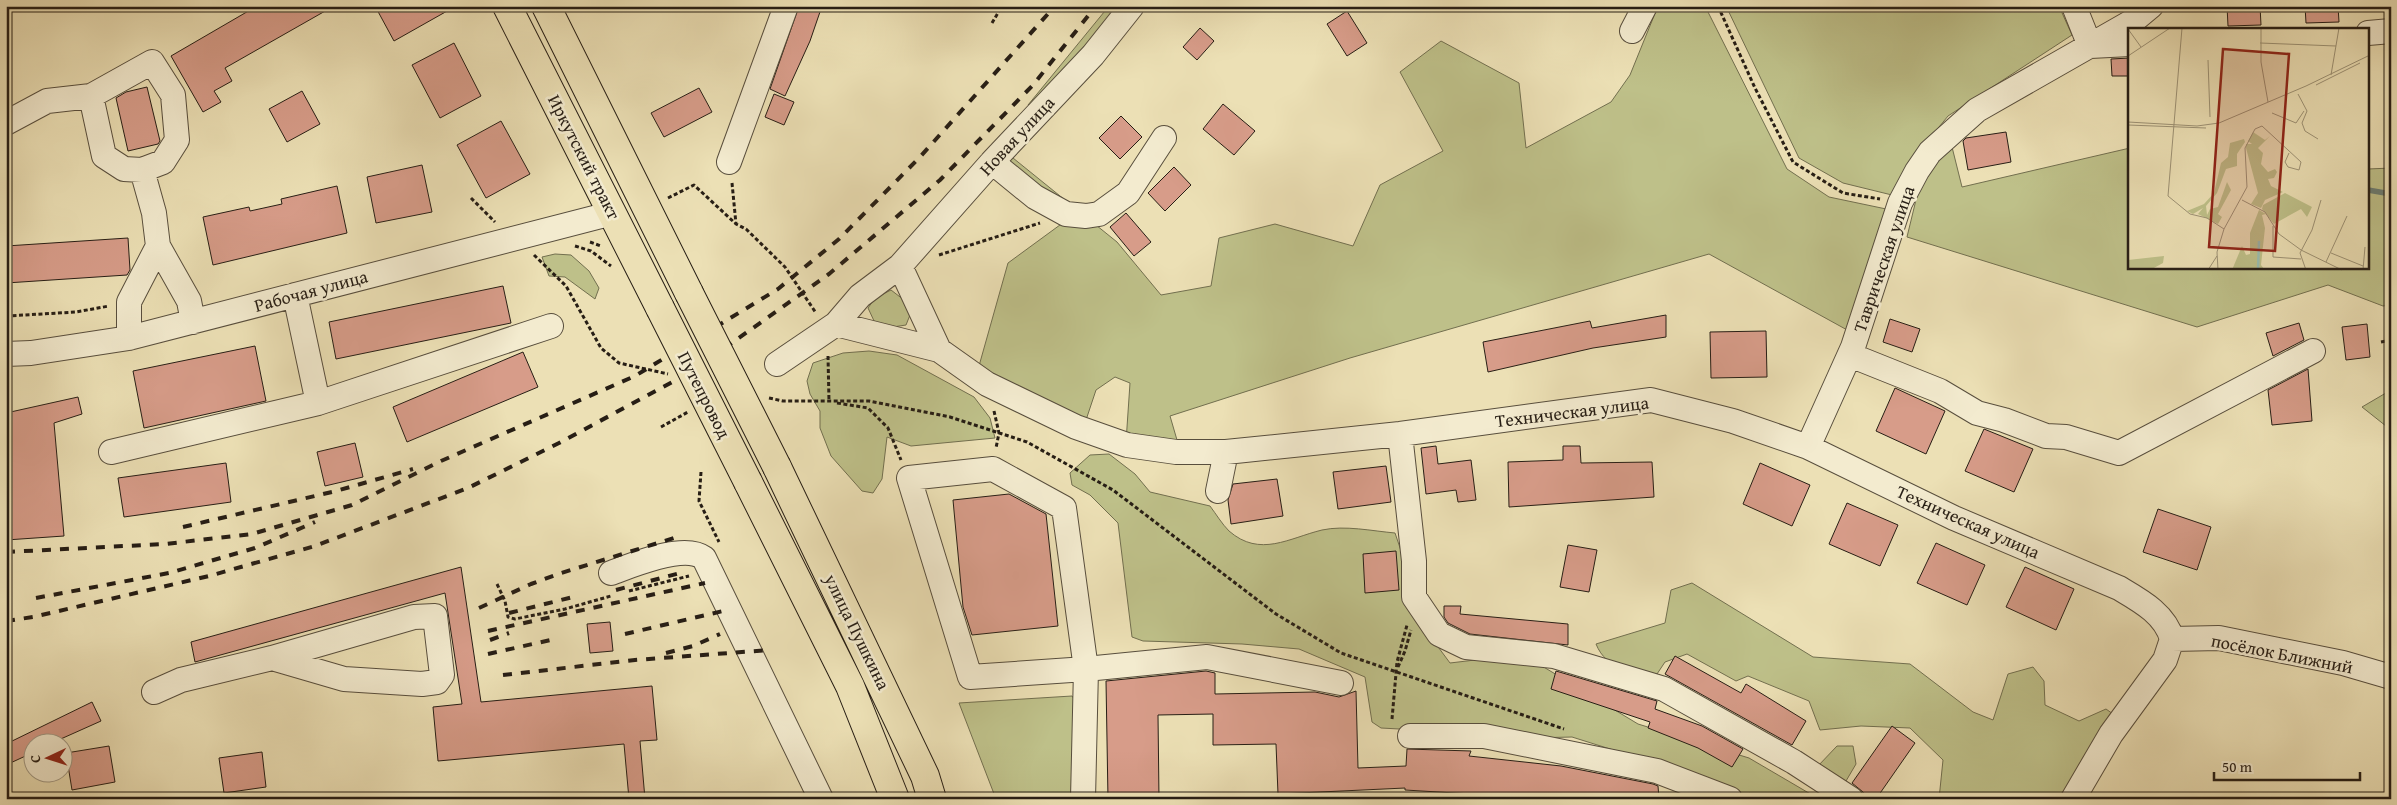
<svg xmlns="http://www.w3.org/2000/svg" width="2397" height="805" viewBox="0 0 2397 805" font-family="'Gentium Book Plus',serif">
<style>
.green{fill:#bec089;stroke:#726f4f}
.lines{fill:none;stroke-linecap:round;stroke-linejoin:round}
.stream{stroke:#6b7d73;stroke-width:5.5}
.building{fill:#d79c89;stroke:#271e15}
.minor-casing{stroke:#584e3d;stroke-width:26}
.major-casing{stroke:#271e15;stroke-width:30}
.path{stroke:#271e15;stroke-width:3;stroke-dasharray:4 2.5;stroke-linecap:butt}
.minor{stroke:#f3ebcf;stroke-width:24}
.major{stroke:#ece0b5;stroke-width:28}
.rail{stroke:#271e15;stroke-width:4;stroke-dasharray:9 9;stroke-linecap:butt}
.major-bridge-casing{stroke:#271e15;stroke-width:30;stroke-linecap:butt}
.major-bridge{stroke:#ece0b5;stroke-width:28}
.labels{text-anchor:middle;stroke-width:5;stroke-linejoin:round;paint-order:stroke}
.street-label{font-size:18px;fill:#271e15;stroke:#f3ebcf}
.inset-river{fill:none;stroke:#99bdb1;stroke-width:2.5}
.inset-road{fill:none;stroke:#9d9275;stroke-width:1}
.view{fill:#8f2418;fill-opacity:0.15;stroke:#8f2418;stroke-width:2.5}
.inset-edge{fill:none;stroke:#271e15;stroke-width:2.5}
</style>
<rect width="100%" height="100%" fill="#ece0b5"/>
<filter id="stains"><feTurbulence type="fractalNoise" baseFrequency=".004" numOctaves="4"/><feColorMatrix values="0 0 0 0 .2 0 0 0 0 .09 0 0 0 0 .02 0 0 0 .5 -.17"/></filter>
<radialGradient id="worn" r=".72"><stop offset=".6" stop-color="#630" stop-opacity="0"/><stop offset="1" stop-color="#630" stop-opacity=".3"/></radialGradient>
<!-- green -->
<path class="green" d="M1109,6H1125L1030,106L1028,105Z
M1658,6H1705L1787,169L1829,197L1891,210L1849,331L1709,254L1350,358L1170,416L1177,440L1126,442L1130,383L1115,377L1096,390L1086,420L977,373L1008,263L1064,222L996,172L1013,158L1117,242L1161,295L1211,286L1219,238L1275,224L1353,246L1380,185L1443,151L1400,72L1441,41L1519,83L1526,148L1611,102L1630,75Z
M1726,6H2059L2072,35L1948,116L1909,164L1896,196L1843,183L1799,158Z
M1950,139L1962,187L2130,148V268H2368V169L2391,168V305L2383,306L2328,285L2197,327L1907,237L1922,175Z
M555,254L571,255L589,271L599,288L595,299L565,277L549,276L542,257Z
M891,290L904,300L910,315L906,325L893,327L875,323L868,308L875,298Z
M869,351L897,355L974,397L990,418L995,438L911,446L887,437L882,479L873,493L862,491L831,456L820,428V411L810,394L807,381L813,363L843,353Z
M2391,390V430L2362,407Z
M1109,454L1135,474L1150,492L1210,506C1216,514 1222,524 1229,531C1260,558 1289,538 1322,530C1345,525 1372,531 1395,533L1430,636L1450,663L1500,657L1542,666L1638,724L1749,758L1819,799H1746L1740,793L1680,771L1572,737L1531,738L1515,730L1470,727L1418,730L1381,728L1372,722L1365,677L1299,649L1242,644L1143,641L1132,637L1118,523L1090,495L1072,485L1070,473L1090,455Z
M1692,583L1813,657L1910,664L1973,712L1993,720L2008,674L2033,667L2044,681L2045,705L2079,721L2106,709L2113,714L2064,799H1939L1943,760L1910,728L1861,726L1820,730L1809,701L1748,676L1736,681L1687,654L1665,662L1657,674C1631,669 1607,671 1596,644L1665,623L1671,590Z
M1072,696L1077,703L1074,799H996L959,703Z
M1837,746H1853L1856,764L1846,781H1838L1818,766Z"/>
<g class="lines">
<!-- stream -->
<path class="stream" d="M2368,190L2391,194"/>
</g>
<!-- building -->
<path class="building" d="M257,6H334L225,68L232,81L214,91L221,102L203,112L171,56Z
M375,6H456L394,41Z
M799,6H822L810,41L785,96L770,89Z
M2227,6H2260L2261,25L2228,26Z
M2305,6H2338L2339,22L2306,23Z
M1347,11L1367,43L1347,56L1327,24Z
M1200,28L1214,41L1197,60L1183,47Z
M454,43L481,96L440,118L412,65Z
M2130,58V76H2112L2111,59Z
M147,87L160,141L158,144L128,151L116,98L126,92Z
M699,88L712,112L664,137L651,113Z
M302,91L320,124L287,142L269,109Z
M774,94L794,102L784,125L765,117Z
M1223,104L1255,131L1234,155L1203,129Z
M1121,116L1142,137L1120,159L1099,138Z
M501,121L530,174L486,198L457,145Z
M2006,132L2011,162L1968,170L1963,141L1966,138Z
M422,165L432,212L376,223L367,177Z
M1174,167L1191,185L1165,211L1148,193Z
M337,186L347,233L213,265L203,217L249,207L250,211L282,204L281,199Z
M1126,213L1151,242L1134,256L1110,227Z
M128,238L130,270L127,275L6,283V246Z
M503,286L511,323L336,359L329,322Z
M1666,315V337L1593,348L1488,372L1483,342L1590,321L1592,328Z
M1890,319L1920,329L1912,352L1883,342Z
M2299,323L2304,340L2273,356L2266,333Z
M2367,324L2370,357L2346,360L2342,327Z
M1766,331L1767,377L1711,378L1710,332Z
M255,346L266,401L144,428L133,371Z
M523,352L538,387L407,442L393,407Z
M2308,369L2312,421L2272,425L2268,390Z
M1895,388L1945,411L1926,454L1876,431Z
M78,397L82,414L54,423L64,536L6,540V413Z
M1984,429L2033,449L2014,492L1965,471Z
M355,443L363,477L325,486L317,452Z
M1436,446L1438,464L1471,460L1476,500L1458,502L1456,490L1426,494L1421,448Z
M1563,446H1580L1581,463L1652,462L1654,497L1509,507L1508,462L1563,460Z
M226,463L231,502L124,517L118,478Z
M1760,463L1810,485L1792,526L1743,504Z
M1386,466L1391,502L1338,509L1333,472Z
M1277,479L1283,516L1231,524L1228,500L1233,484Z
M1009,494L1046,514L1058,626L972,635L963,607L953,500Z
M1847,503L1898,525L1880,566L1829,544Z
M2158,509L2211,527L2197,570L2143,552Z
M1936,543L1985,565L1967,605L1917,583Z
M1568,545L1597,550L1589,592L1560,587Z
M1396,551L1399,590L1365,593L1363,554Z
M461,567L481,702L652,686L657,740L640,741L645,799H629L624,744L438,761L433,707L462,704L445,593L195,662L191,642Z
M2025,567L2074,589L2056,630L2006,607Z
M1444,606H1461L1460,614L1568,624V645L1470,634L1448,623L1444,617Z
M610,622L613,651L590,653L587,624Z
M1675,656L1741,693L1746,684L1806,721L1792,745L1665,674Z
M1206,671L1215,673V694L1315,692L1339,697L1356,691L1358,768L1406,766L1407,749L1471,751L1469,756L1561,766L1653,784L1658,786L1659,799H1470L1472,794L1405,790V788L1278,794L1276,744L1213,745V714L1158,715L1159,799H1108L1106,681Z
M1556,671L1657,701L1655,709L1702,726L1743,749L1732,767L1698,748L1648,728L1650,722L1551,689Z
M92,702L101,721L54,742H32V753L6,765V744Z
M1892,726L1915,743L1876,799H1866L1863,792L1852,783Z
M109,746L115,782L72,790L66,753Z
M262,752L266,787L224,793L219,758Z"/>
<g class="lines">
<defs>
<path id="minor" d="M2074,6L2090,46L2130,44
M1632,31L1645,6
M2368,33L2391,31
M91,96L104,156L124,169L142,170
M6,123L47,101L91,96L152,62L173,95L177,140L163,162L142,170L154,213L158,246L189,301L193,322
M729,162L786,6
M992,162L1035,197L1066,214L1086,216L1099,214L1128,193L1164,138
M900,266L939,350
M295,295L318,403L551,326
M836,324L939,350L987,384L1076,427L1127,445L1176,452H1226L1400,434L1651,400L1733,421L1808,447L1954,518L2119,588C2141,601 2165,614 2172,639
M129,338V302L158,246
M6,354L31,353L129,338L613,213
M1850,355L1940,391L1977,413L2004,420L2046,436L2066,437L2119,453L2313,351
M777,364L836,324L860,296L900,266L992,162L1093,55L1132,6
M1400,434L1414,561V597L1439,634L1466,647L1554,656L1664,689L1794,762L1851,799
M1808,447L1853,347L1900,203L1917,171L1930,152L1977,110L2133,21L2151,6
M111,452L318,403
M1218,491L1226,452
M611,573C633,565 684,543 704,558L821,799
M2172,639L2219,638L2343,663L2391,677
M154,692L181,680L272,658L414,617L435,616L442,675L437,682L422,684L344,679L272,658
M1410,736H1484L1657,771L1730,799
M1083,799L1086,669L970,677L909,478L993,469L1064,508L1086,669L1207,657L1341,683
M2073,799L2111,734L2165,660L2172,639"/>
<path id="major" d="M507,6L660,308
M546,6L689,293
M777,467L925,776L932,799
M748,482L850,686L895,799"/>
</defs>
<!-- minor casing -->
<use href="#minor" class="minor-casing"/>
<!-- major casing -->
<use href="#major" class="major-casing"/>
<!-- path -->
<path class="path" d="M1718,6L1755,88L1793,162L1843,193L1880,199
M992,23L1002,6
M732,183L736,224
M471,198L495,222
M668,198L694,185L736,224L746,229L785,267L816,313
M590,242L601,246
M575,246L591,251L611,266
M534,255L566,286L601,348L619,363L668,374
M939,255L1040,223
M6,316L76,312L109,306
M2381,342L2391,340
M828,356L829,401
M769,398L783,401H869L950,417L1027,442L1113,490L1276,614L1341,653L1564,729
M837,403L868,408L888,428L901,460
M994,411L999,433L996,448
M661,427L688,412
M701,472L699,501L719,542
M497,584L505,601L508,617L515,619L565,609L611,596
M629,591L689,576
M1398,667L1405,651L1411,630
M1392,719L1397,662L1407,625
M1749,794L1760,799"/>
<!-- minor -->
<use href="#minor" class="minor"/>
<!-- major -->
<use href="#major" class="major"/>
<!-- rail -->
<path class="rail" d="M183,527L336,491L413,469
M6,552L165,544L252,534L352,505L441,461L635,376L778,289L839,239L920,157L1055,6
M616,590L680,573
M36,598L169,573L255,548L315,522
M479,608L531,584L558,574L674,538
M509,613L577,596
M6,621L33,617L209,576L315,546L468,488L559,443L691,372L829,274L940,180L1033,85L1096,6
M488,631L705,583
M625,634L723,611
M490,640L509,633
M666,653L693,646L720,634
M488,654L555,639
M503,675L635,660L770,650"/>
<defs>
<path id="major-bridge" d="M689,293L777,467
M660,308L748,482"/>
</defs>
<!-- major-bridge casing -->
<use href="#major-bridge" class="major-bridge-casing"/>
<!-- major-bridge -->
<use href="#major-bridge" class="major-bridge"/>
</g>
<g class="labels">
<!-- street labels -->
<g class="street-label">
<text transform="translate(1017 136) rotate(-47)" y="6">Новая улица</text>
<text transform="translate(584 157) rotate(63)" y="6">Иркутский тракт</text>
<text transform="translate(1884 259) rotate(-71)" y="6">Таврическая улица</text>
<text transform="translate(311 291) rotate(-15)" y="6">Рабочая улица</text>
<text transform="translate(704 395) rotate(63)" y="6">Путепровод</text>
<text transform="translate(1572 412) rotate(-7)" y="6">Техническая улица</text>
<text transform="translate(1968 522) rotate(24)" y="6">Техническая улица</text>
<text transform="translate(857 632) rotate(64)" y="6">улица Пушкина</text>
<text transform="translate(2282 654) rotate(11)" y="6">посёлок Ближний</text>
</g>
</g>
<!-- overview -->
<g transform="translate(2128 28)">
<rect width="241" height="241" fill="#ece0b5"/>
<path d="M125,104L137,112L142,108L130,120L135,125L133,136L140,144L147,141L149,144L146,150L140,151L143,158L155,164L137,172L133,180L123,176L130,165L118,120V116H124L120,113ZM116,111L117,114L109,126V138L98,141L89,165L78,178L79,187L82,181L90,179L99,154L103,162L90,186L94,189L90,196L70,186L75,180L65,186L59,183L76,176L86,165L93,135L100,129L102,115ZM157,165L184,179L179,189L173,181L146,196L134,181L135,177ZM131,182L138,186L134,187L137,200L133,237L136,241L104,242L114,218L118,227L122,226V205ZM36,228L35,235L24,241H0V232Z" fill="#bec089"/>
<path class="inset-river" d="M130,242L131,213"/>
<path class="inset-road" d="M54,0L40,168L62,186L79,190L96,201M133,0V34L140,74M0,1L13,19M132,15L208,18M0,28L42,0M80,32L82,89M203,47L211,0M188,57L232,35M170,66L179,83L174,95L177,103L190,111M144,85L168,95L176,83M0,94L69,98L91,95L178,58L242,27M0,97L78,100M114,172L137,184L151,206L173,222L214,242M145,198V229L173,231M96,201L119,159L117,120L127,101L134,98L173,134L171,142L160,139L157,134L161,125M203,225L235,238M198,234L219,188M80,242L89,228M90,242L89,224L96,201M178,242L172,225L184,202L193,172M235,242L237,219"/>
<path class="view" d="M95,21L161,26L147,223L81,219Z"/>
<rect width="241" height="241" class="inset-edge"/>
</g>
<!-- margin -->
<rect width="2397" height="805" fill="none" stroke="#ece0b5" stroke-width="25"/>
<rect x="8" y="8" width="2382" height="790" fill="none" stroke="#271e15" stroke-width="2.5"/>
<rect x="12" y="12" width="2372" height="780" fill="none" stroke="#271e15"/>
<!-- north arrow -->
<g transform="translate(48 758) rotate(266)"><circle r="24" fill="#f3ebcf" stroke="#a19985"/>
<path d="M0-4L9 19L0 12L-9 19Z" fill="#8f2418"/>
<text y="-8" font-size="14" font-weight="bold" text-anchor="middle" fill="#271e15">С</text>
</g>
<!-- scale -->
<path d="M2214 772v8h146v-8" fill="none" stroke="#271e15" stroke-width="2.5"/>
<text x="2222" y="772" font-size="15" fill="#271e15" stroke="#f3ebcf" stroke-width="4" paint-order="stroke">50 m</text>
<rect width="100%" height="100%" filter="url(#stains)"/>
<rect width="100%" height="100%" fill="url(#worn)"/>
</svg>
